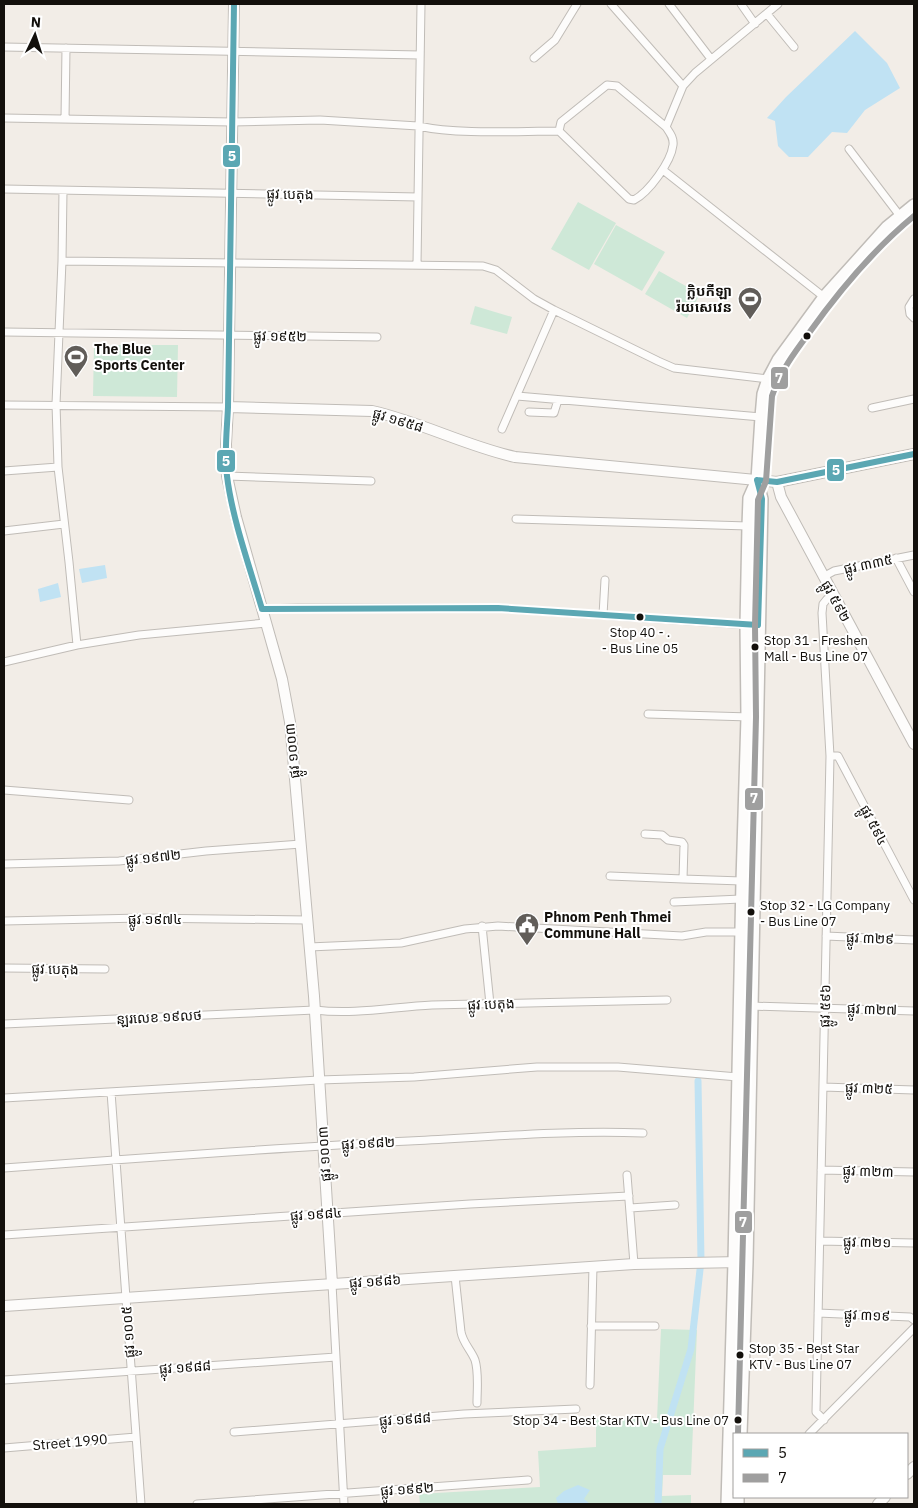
<svg xmlns="http://www.w3.org/2000/svg" width="918" height="1508" viewBox="0 0 918 1508" font-family="'IBM Plex Sans','Noto Sans Khmer',sans-serif">
<style>
.green{fill:#cee8d7}
.water{fill:#c0e2f3}
.lines{fill:none;stroke-linecap:round;stroke-linejoin:round}
.canal{stroke:#c0e2f3;stroke-width:7}
.street-casing{stroke:#c0bcb7;stroke-width:9}
.secondary-casing{stroke:#c0bcb7;stroke-width:12}
.primary-casing{stroke:#c0bcb7;stroke-width:14}
.street{stroke:#fdfcfb;stroke-width:7}
.secondary{stroke:#fdfcfb;stroke-width:10}
.primary{stroke:#fdfcfb;stroke-width:11}
.bus-1-casing{stroke:#fff;stroke-width:10}
.bus-2-casing{stroke:#fff;stroke-width:10}
.bus-1{stroke:#5ba7b3;stroke-width:6}
.bus-2{stroke:#9f9f9f;stroke-width:6}
.bus-dot{fill:#13100c;stroke:#fff;stroke-width:2}
.labels{text-anchor:middle;stroke-width:4;stroke-linejoin:round;paint-order:stroke}
.bus-label{font-size:13px;fill:#13100c;stroke:#fff;text-anchor:start}
.street-label{font-size:14px;fill:#13100c;stroke:#fff}
.poi-label{font-size:14px;font-weight:bold;fill:#13100c;stroke:#fff;text-anchor:start}
.line-badge{stroke:#fff;stroke-width:2}
.badge-label{font-size:14px;text-anchor:middle;font-weight:bold;fill:#fff}
</style>
<rect width="100%" height="100%" fill="#f2ede7"/>
<!-- green -->
<path class="green" d="M578,202L616,223L589,270L551,249Z
M616,225L665,252L642,291L594,264Z
M659,271L700,294L687,318L645,294Z
M475,306L512,317L507,334L470,324Z
M94,345H178L177,397L93,396Z
M661,1329L697,1330L691,1475H663L662,1496L691,1495V1504H420L419,1494L540,1487L538,1451L596,1447V1418L657,1419Z"/>
<!-- water -->
<path class="water" d="M855,31L887,63L900,88L865,110L847,133L832,132L808,157H789L778,146L775,121L767,118L786,97Z
M105,565L107,578L82,583L79,569Z
M58,583L61,597L40,602L38,589Z
M578,1485L590,1490L584,1499L590,1504H558L556,1498L564,1491Z"/>
<g class="lines">
<!-- canal -->
<path class="canal" d="M658,1504L660,1449L691,1349L701,1261L698,1081"/>
<defs>
<path id="street" d="M611,4L683,86
M669,4L711,59
M741,4L755,24
M767,14L794,47
M4,47L420,55
M534,58L555,40L577,4
M4,118L232,122L320,120L418,126C460,135 516,131 559,131L629,199L634,200C649,192 671,162 673,145C674,138 670,133 666,127L617,86L607,85L561,122L559,131
M65,119L66,48
M666,127L683,86L695,73L778,4
M849,149L900,216
M663,170L824,297
M4,189L418,197
M63,191L62,261L56,404L58,467L69,562L77,645
M62,261L483,266L496,270L534,299L554,310L658,361L674,368L768,379
M417,264L421,4
M914,299L909,307L910,314L914,318
M4,332L377,337
M517,396L761,417
M4,405L228,407
M872,408L914,399
M529,412L554,413L558,400
M502,429L554,310
M4,471L58,467
M227,476L371,481
M516,519L748,526
M4,531L64,524
M896,558L914,592
M823,577L834,571L914,555
M262,609L298,608H498L749,625
M603,615L605,580
M4,662L77,645L139,635L266,623
M648,714L750,717
M830,756H838L914,900
M4,790L129,800
M645,834L662,835L668,840L682,842L684,845L683,879L742,881
M4,864L119,861L206,851L301,844
M610,876L683,879
M674,902L741,899
M4,921L142,918L307,920
M482,926L490,1004
M826,936L914,940
M309,947L401,943L465,929L498,926L682,936L706,932H741
M4,968L105,969
M750,1006L914,1011
M4,1024L315,1010C354,1015 393,1007 432,1005C510,1003 589,1002 667,1000
M823,1087L914,1090
M111,1092L141,1504
M4,1098L319,1080L414,1077L537,1067H618L738,1077
M4,1168C139,1158 274,1148 409,1141C487,1137 565,1130 643,1133
M821,1170L914,1172
M627,1175L634,1264
M630,1208L675,1205
M4,1235L470,1204L629,1196
M820,1241L914,1243
M455,1276L461,1332C463,1343 471,1350 475,1360C479,1373 477,1389 477,1403
M332,1284L344,1504
M818,1313L910,1317L914,1320
M591,1326H655
M4,1380L336,1357
M590,1385L593,1266
M824,1420L816,1412L830,756L822,613L823,604L827,599L834,597
M234,1432L464,1414L576,1409
M809,1434L914,1328
M4,1448L136,1437
M197,1504L528,1480"/>
<path id="secondary" d="M234,4L228,407L226,444L227,476L236,517L282,679L290,722L314,996L332,1284
M228,407L372,411C421,422 466,446 515,457L777,482L914,454
M777,482L781,497L914,744
M4,1306L634,1264L741,1262
M907,1474L914,1467
M878,1504L885,1497"/>
<path id="primary" d="M741,1434L747,1262L762,499L757,480L761,417L763,394L768,379L778,360L824,297L887,227L914,205
M727,1504L734,1262L742,881L747,717L746,625L748,526L749,498L757,480
M738,1504V1497"/>
</defs>
<!-- street casing -->
<use href="#street" class="street-casing"/>
<!-- secondary casing -->
<use href="#secondary" class="secondary-casing"/>
<!-- primary casing -->
<use href="#primary" class="primary-casing"/>
<!-- street -->
<use href="#street" class="street"/>
<!-- secondary -->
<use href="#secondary" class="secondary"/>
<!-- primary -->
<use href="#primary" class="primary"/>
<defs>
<path id="bus-1" d="M234,4L228,407C227,430 224,453 227,476C232,518 250,568 262,609
M757,480L777,482L914,454
M262,609L498,608L758,625L762,499L757,480"/>
<path id="bus-2" d="M738,1434L756,717L755,625L758,500L766,481L772,396C780,372 794,353 809,333C839,291 874,249 914,216"/>
</defs>
<!-- bus-1 casing -->
<use href="#bus-1" class="bus-1-casing"/>
<!-- bus-2 casing -->
<use href="#bus-2" class="bus-2-casing"/>
<!-- bus-1 -->
<use href="#bus-1" class="bus-1"/>
<!-- bus-2 -->
<use href="#bus-2" class="bus-2"/>
</g>
<!-- icons -->
<defs>
<symbol id="stadium-pin" viewBox="-11 -11 22 30"><path d="M0 17L-7.5 6A9.5 9.5 0 1 1 7.5 6Z" fill="#615d59" stroke="#fff"/><path d="M0-5a6.5 5 0 1 0 0 10a6.5 5 0 1 0 0-10ZM-3.5-1.8h7v3.6h-7Z" fill="#fff"/></symbol>
<symbol id="civic-pin" viewBox="-11 -11 22 30"><path d="M0 17L-7.5 6A9.5 9.5 0 1 1 7.5 6Z" fill="#615d59" stroke="#fff"/><path d="M-.6-6.5H3V-4.5H.6V-3L4-1V1h2V6H-6V1h2V-1L-.6-3ZM-1.2 2.5V6h2.4V2.5Z" fill="#fff"/></symbol>
</defs>
<g fill-rule="evenodd">
<use href="#stadium-pin" x="736" y="285" width="28" height="38"/>
<use href="#stadium-pin" x="62" y="343" width="28" height="38"/>
<use href="#civic-pin" x="513" y="911" width="28" height="38"/>
</g>
<!-- markers -->
<g class="bus-dot">
<circle cx="807" cy="336" r="4.5"/>
<circle cx="640" cy="617" r="4.5"/>
<circle cx="755" cy="647" r="4.5"/>
<circle cx="751" cy="912" r="4.5"/>
<circle cx="740" cy="1355" r="4.5"/>
<circle cx="738" cy="1420" r="4.5"/>
</g>
<g class="labels">
<!-- bus labels -->
<g class="bus-label">
<text x="640" y="637" text-anchor="middle">Stop 40 - .<tspan x="640" dy="16">- Bus Line 05</tspan></text>
<text x="764" y="645">Stop 31 - Freshen<tspan x="764" dy="16">Mall - Bus Line 07</tspan></text>
<text x="760" y="910">Stop 32 - LG Company<tspan x="760" dy="16">- Bus Line 07</tspan></text>
<text x="749" y="1353">Stop 35 - Best Star<tspan x="749" dy="16">KTV - Bus Line 07</tspan></text>
<text x="729" y="1425" text-anchor="end">Stop 34 - Best Star KTV - Bus Line 07</text>
</g>
<!-- street labels -->
<g class="street-label">
<text transform="translate(290 194) rotate(1)" y="5">ផ្លូវ បេតុង</text>
<text transform="translate(280 336) rotate(1)" y="5">ផ្លូវ ១៩៥២</text>
<text transform="translate(398 420) rotate(17)" y="5">ផ្លូវ ១៩៥៨</text>
<text transform="translate(868 564) rotate(-12)" y="5">ផ្លូវ ៣៣៥</text>
<text transform="translate(836 601) rotate(61)" y="5">ផ្លូវ ៥៩២</text>
<text transform="translate(292 751) rotate(-96)" y="5">ផ្លូវ ១០០៣</text>
<text transform="translate(874 825) rotate(62)" y="5">ផ្លូវ ៥៩៤</text>
<text transform="translate(153 857) rotate(-6)" y="5">ផ្លូវ ១៩៧២</text>
<text x="155" y="924">ផ្លូវ ១៩៧៤</text>
<text transform="translate(870 938) rotate(2)" y="5">ផ្លូវ ៣២៩</text>
<text transform="translate(55 969) rotate(1)" y="5">ផ្លូវ បេតុង</text>
<text transform="translate(491 1004) rotate(-2)" y="5">ផ្លូវ បេតុង</text>
<text transform="translate(825 1006) rotate(-89)" y="5">ផ្លូវ ៥៩៦</text>
<text transform="translate(872 1009) rotate(2)" y="5">ផ្លូវ ៣២៧</text>
<text transform="translate(159 1017) rotate(-3)" y="5">ន្ឡរលេខ ១៩លថ</text>
<text transform="translate(869 1088) rotate(2)" y="5">ផ្លូវ ៣២៥</text>
<text transform="translate(368 1143) rotate(-3)" y="5">ផ្លូវ ១៩៨២</text>
<text transform="translate(324 1154) rotate(-94)" y="5">ផ្លូវ ១០០៣</text>
<text transform="translate(868 1171) rotate(2)" y="5">ផ្លូវ ៣២៣</text>
<text transform="translate(316 1214) rotate(-4)" y="5">ផ្លូវ ១៩៨៤</text>
<text transform="translate(867 1242) rotate(1)" y="5">ផ្លូវ ៣២១</text>
<text transform="translate(375 1281) rotate(-4)" y="5">ផ្លូវ ១៩៨៦</text>
<text transform="translate(867 1315) rotate(2)" y="5">ផ្លូវ ៣១៩</text>
<text transform="translate(128 1332) rotate(-94)" y="5">ផ្លូវ ១០០៥</text>
<text transform="translate(185 1367) rotate(-4)" y="5">ផ្លុវ ១៩៨៨</text>
<text transform="translate(405 1419) rotate(-4)" y="5">ផ្លូវ ១៩៨៨</text>
<text transform="translate(70 1442) rotate(-5)" y="5">Street 1990</text>
<text transform="translate(407 1489) rotate(-4)" y="5">ផ្លូវ ១៩៩២</text>
</g>
<!-- poi labels -->
<g class="poi-label">
<text x="732" y="296" text-anchor="end">ក្លិបកីឡា<tspan x="732" dy="16">រ៉យសេវេន</tspan></text>
<text x="94" y="354">The Blue<tspan x="94" dy="16">Sports Center</tspan></text>
<text x="544" y="922">Phnom Penh Thmei<tspan x="544" dy="16">Commune Hall</tspan></text>
</g>
</g>
<g class="line-badge">
<rect x="222" y="144" width="19" height="24" rx="5" fill="#5ba7b3"/>
<rect x="770" y="366" width="19" height="24" rx="5" fill="#9f9f9f"/>
<rect x="216" y="449" width="20" height="24" rx="5" fill="#5ba7b3"/>
<rect x="826" y="458" width="19" height="24" rx="5" fill="#5ba7b3"/>
<rect x="744" y="787" width="20" height="24" rx="5" fill="#9f9f9f"/>
<rect x="734" y="1210" width="19" height="24" rx="5" fill="#9f9f9f"/>
</g>
<g class="badge-label">
<text x="232" y="161">5</text>
<text x="779" y="383">7</text>
<text x="226" y="466">5</text>
<text x="836" y="475">5</text>
<text x="754" y="803">7</text>
<text x="743" y="1227">7</text>
</g>
<!-- border -->
<rect width="918" height="1508" fill="none" stroke="#13100c" stroke-width="10"/>
<!-- legend -->
<rect x="733" y="1433" width="175" height="65" fill="#ffffff" stroke="#a19f9e"/>
<rect x="743" y="1449" width="25" height="8" fill="#5ba7b3" stroke="#a19f9e"/>
<text x="778" y="1458" font-size="15" fill="#13100c">5</text>
<rect x="743" y="1474" width="25" height="8" fill="#9f9f9f" stroke="#a19f9e"/>
<text x="778" y="1483" font-size="15" fill="#13100c">7</text>
<!-- north arrow -->
<g transform="translate(35 35) rotate(4)" stroke="#ffffff" stroke-width="4" paint-order="stroke">
<path d="M0-4L9 19L0 12L-9 19Z" fill="#13100c"/>
<text y="-8" font-size="14" font-weight="bold" text-anchor="middle" fill="#13100c">N</text>
</g>
</svg>
